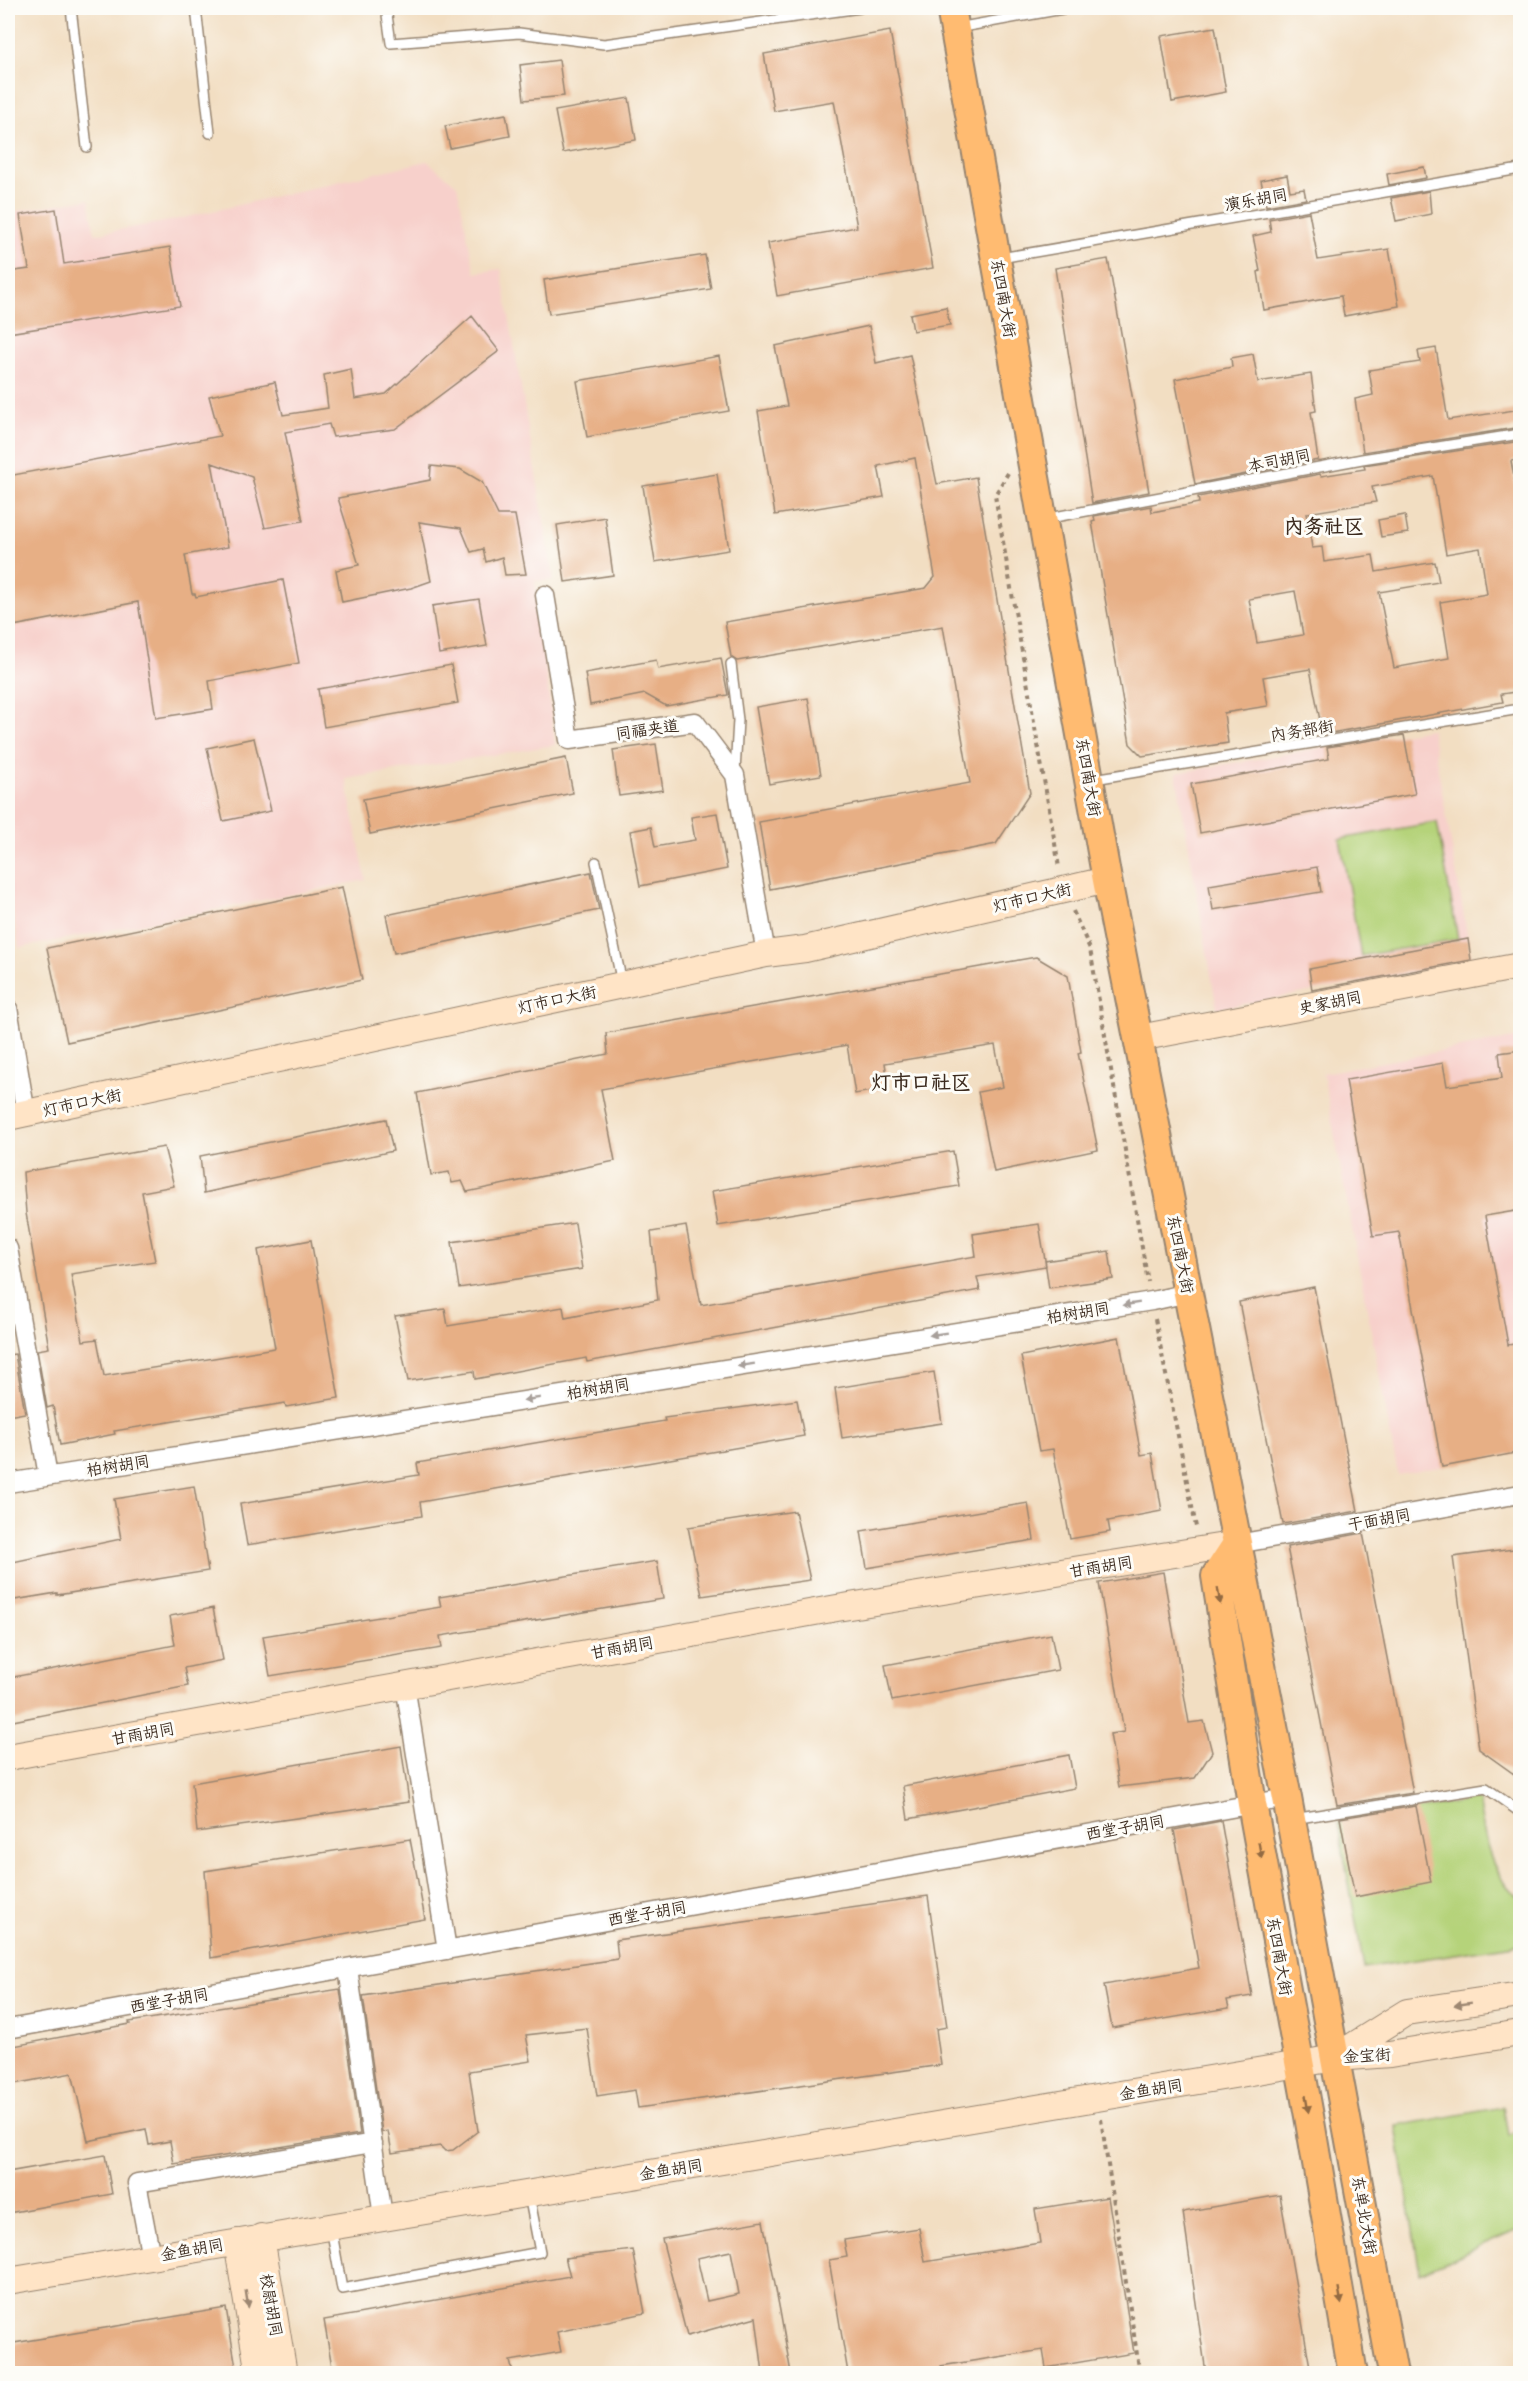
<svg xmlns="http://www.w3.org/2000/svg" width="1528" height="2381" viewBox="0 0 1528 2381" font-family="Delius,'LXGW WenKai TC',sans-serif">
<style>
.built{fill:#f7d0cb}
.green{fill:#b5d37a;stroke:#787e4c;stroke-width:1.5}
.building{fill:#e7af85;fill-rule:evenodd}
.lines{fill:none;stroke-linecap:round;stroke-linejoin:round}
.lane-casing{stroke:#968470;stroke-width:12}
.street-casing{stroke:#968470;stroke-width:21}
.secondary-casing{stroke:#968470;stroke-width:28}
.primary-casing{stroke:#968470;stroke-width:32}
.path{stroke:#968470;stroke-width:4;stroke-dasharray:4.5 4.5;stroke-linecap:butt}
.lane{stroke:#fff;stroke-width:9}
.street{stroke:#fff;stroke-width:18}
.secondary{stroke:#ffe4c6;stroke-width:26}
.primary{stroke:#ffbb71;stroke-width:28}
.oneway{fill:#a79f9a}
.oneway2{fill:#936b43}
.oneway3{fill:#9d8772}
.labels{text-anchor:middle;stroke-width:6;stroke-linejoin:round;paint-order:stroke}
.street-label{font-size:16px;fill:#3b2a1e;stroke:#fdfcf7}
.quarter-label{font-size:20px;font-weight:bold;fill:#3b2a1e;stroke:#fdfcf7}
</style>
<rect width="100%" height="100%" fill="#fdfcf7"/>
<filter id="ink" filterUnits="userSpaceOnUse"><feTurbulence type="fractalNoise" baseFrequency=".0167" numOctaves="2"/><feDisplacementMap in="SourceGraphic" scale="12" xChannelSelector="R" yChannelSelector="G"/><feConvolveMatrix kernelMatrix="1 2 1 2 8 2 1 2 1" color-interpolation-filters="sRGB"/></filter>
<filter id="wash" filterUnits="userSpaceOnUse"><feTurbulence type="fractalNoise" baseFrequency=".008" numOctaves="4" result="noise"/><feDisplacementMap in="SourceGraphic" scale="24" xChannelSelector="R" yChannelSelector="G"/><feGaussianBlur stdDeviation="1.35" result="paint"/><feColorMatrix in="noise" values="0 0 0 0 0 0 0 0 0 0 0 0 0 0 0 0 0 1.4 0 .05"/><feComposite in="paint" operator="in"/></filter>
<g filter="url(#wash)">
<rect width="100%" height="100%" fill="#f2dec2"/>
<!-- built -->
<path class="built" d="M427,161L457,185L475,273L501,269L554,580L535,581L555,745L346,779L366,880L19,948L8,883V263L20,261L11,212L89,199L95,234L170,221Z
M1431,729L1472,962L1217,1009L1176,773Z
M1520,1037V1452L1398,1475L1323,1073Z"/>
<!-- green -->
<path class="green" d="M1437,822L1458,939L1361,956L1340,839Z
M1478,1799C1485,1836 1488,1875 1520,1898V1944L1364,1968L1338,1823Z
M1503,2107L1508,2134L1520,2132V2229L1420,2273L1396,2126Z"/>
<g id="blocks">
<!-- building -->
<path class="building" d="M1215,27L1226,92L1172,102L1161,36Z
M890,31L933,268L777,296L768,243L857,227L834,101L774,111L764,54Z
M559,60L564,96L524,100L520,65Z
M629,98L636,140L563,153L555,111Z
M506,114L510,136L450,148L445,126Z
M1424,167L1426,178L1389,185L1387,174Z
M1287,175L1290,191L1304,189L1306,199L1266,206L1261,180Z
M1429,191L1431,214L1396,221L1391,198Z
M56,209L64,264L170,247L180,306L8,333V272L29,269L20,215Z
M1309,212L1318,260L1389,249L1399,306L1344,316L1341,296L1264,310L1258,272L1260,271L1253,236L1271,232L1269,219Z
M705,255L711,289L549,314L544,280Z
M1108,259L1149,492L1092,503L1055,268Z
M946,307L950,325L913,331L910,314Z
M472,316L499,351L395,429L333,437L329,424L285,432L303,521L265,528L252,477L212,463L228,547L185,555L192,594H195L196,597L283,580L299,663L209,681L213,709L156,718L138,602L8,627V476L220,436L209,396L275,382L283,415L328,408L324,375L351,369L355,399L386,394Z
M869,326L876,363L910,355L937,484L976,477L1030,793L996,844L770,889L759,822L970,783L943,626L737,661L731,657L725,622L926,588L935,577L915,458L878,466L884,497L775,515L758,411L787,406L775,346Z
M1436,348L1448,420L1521,409V427L1363,452L1355,399L1373,395L1369,370L1420,362L1418,351Z
M1253,354L1258,382L1311,374L1316,411L1311,412L1318,460L1195,484L1175,379L1232,367L1231,358Z
M719,356L729,411L587,437L577,381Z
M1521,441V459L1511,461L1521,514V691L1501,694L1503,702L1325,734V731H1322L1310,669L1263,677L1268,706L1224,713L1228,743L1142,756L1130,744L1092,522L1095,521L1094,516L1151,506L1152,512L1199,503L1198,497L1320,474L1321,476L1365,469L1364,465ZM1433,476L1446,554L1480,548L1487,594L1440,602L1449,658L1394,668L1379,592L1439,582L1435,562L1376,572L1373,555L1324,562L1322,547L1312,548L1307,513L1376,502L1372,487ZM1295,591L1303,635L1257,643L1249,599Z
M431,466L460,469L482,482L498,515H515L526,574L505,575L502,557L486,562L483,549L471,552L461,528L419,522L431,581L411,588L342,602L336,570L359,565L338,498L430,480Z
M717,474L729,550L655,562L643,486Z
M1405,515L1408,533L1381,537L1378,520Z
M605,517L613,575L565,582L557,525Z
M479,599L487,646L439,654L432,606Z
M721,658L728,695L666,706L645,694L590,705L585,673L656,660L658,669Z
M451,665L458,703L324,727L318,689Z
M808,698L821,775L769,784L756,707Z
M1404,735L1415,794L1200,833L1191,784L1329,759L1327,747Z
M254,738L271,811L223,821L207,748Z
M656,744L663,790L619,796L613,750Z
M566,758L573,793L370,834L363,799Z
M717,813L727,869L640,886L630,831L651,827L655,847L695,840L691,817Z
M1317,867L1321,892L1213,910L1209,885Z
M591,872L599,910L394,953L386,915Z
M342,887L362,980L67,1042L47,948Z
M1468,939L1471,960L1312,990L1309,969Z
M1036,957L1068,976L1081,1052L1078,1053L1098,1150L994,1172L978,1092L1003,1087L995,1045L885,1063L889,1088L855,1094L847,1045L601,1089L615,1161L467,1192L462,1181L452,1183L449,1172L431,1175L417,1093L608,1054L606,1033Z
M1521,1050V1210L1485,1216L1508,1345L1521,1343V1452L1442,1467L1399,1232L1373,1236L1346,1080L1443,1063L1447,1086L1502,1078L1499,1053Z
M386,1119L393,1151L204,1193L200,1156Z
M164,1147L174,1186L142,1192L155,1261L71,1274L83,1341L97,1339L104,1376L275,1348L258,1250L311,1240L339,1398L286,1407L285,1403L114,1431L115,1434L60,1445L53,1406L47,1408L37,1350L49,1348L26,1213L23,1172Z
M953,1151L959,1186L718,1226L712,1191Z
M575,1223L582,1269L459,1288L452,1242Z
M1039,1224L1046,1266L977,1277L980,1290L587,1362L586,1358L475,1379L474,1371L408,1381L395,1316L445,1309L448,1326L563,1307L565,1318L658,1300L651,1232L686,1226L701,1305L976,1256L973,1234Z
M1109,1251L1113,1279L1049,1288L1045,1261Z
M1314,1287L1358,1511L1283,1524L1239,1302Z
M1119,1337L1141,1455L1152,1453L1162,1511L1108,1521L1110,1532L1070,1539L1053,1449L1039,1451L1021,1356Z
M15,1354L25,1413L8,1416V1355Z
M934,1372L942,1423L842,1438L835,1388Z
M797,1400L804,1436L420,1502L422,1516L247,1545L240,1504L419,1475L417,1463L665,1421L664,1418Z
M194,1486L208,1571L57,1595V1593L8,1601V1563L121,1539L114,1499Z
M1028,1503L1034,1540L867,1568L861,1531Z
M795,1511L810,1580L702,1596L688,1527Z
M1363,1533L1413,1793L1337,1805L1287,1547Z
M1521,1548V1779L1479,1749L1453,1557Z
M657,1561L663,1599L440,1636L442,1648L270,1676L263,1636L441,1607L439,1597Z
M1163,1572L1189,1723L1204,1721L1212,1752L1195,1778L1119,1787L1110,1734L1124,1732L1099,1583Z
M213,1608L223,1660L184,1668L188,1686L8,1722V1678L175,1645L170,1616Z
M1051,1634L1058,1670L892,1701L885,1665Z
M401,1746L409,1802L197,1832L192,1783Z
M1069,1755L1075,1788L908,1819L903,1786Z
M1416,1806L1431,1882L1355,1897L1340,1818Z
M1221,1821L1252,1996L1227,2000L1229,2008L1112,2028L1104,1985L1199,1968L1174,1830Z
M410,1839L425,1919L211,1958L205,1871Z
M928,1896L947,2027L936,2029L941,2065L638,2108L635,2090L597,2096L587,2028L526,2035L531,2061L469,2071L478,2131L453,2150L445,2151L440,2146L392,2153L388,2131L382,2132L363,1996L618,1959L616,1940Z
M340,1989L360,2134L174,2164L170,2141L149,2145L146,2129L88,2141L72,2073L8,2085V2047L130,2024L129,2022Z
M105,2155L112,2194L8,2213V2172Z
M1280,2195L1311,2373H1206L1183,2212Z
M1108,2197L1134,2353L1046,2368L1043,2350L941,2366L942,2373H848L829,2260L847,2257L844,2240L919,2228L925,2262L1040,2243L1035,2209Z
M763,2221L780,2311L791,2373H763L756,2317L687,2336L662,2239ZM731,2251L739,2294L707,2301L697,2258Z
M633,2250L645,2313L557,2332L561,2352L510,2361L513,2373H333L324,2320L570,2276L565,2258Z
M226,2308L237,2373H8V2344Z"/>
</g>
</g>
<g filter="url(#ink)">
<use href="#blocks" fill-opacity="0" stroke="#968470" stroke-width="1.5"/>
<g class="lines">
<defs>
<path id="lane" d="M71,8L87,147
M196,8L210,133
M386,8L391,43L519,33L604,44L860,8
M957,28L1068,8
M1000,258L1520,169
M1044,519L1362,459L1520,434
M731,664L738,720L735,772
M1094,779L1520,709
M596,862L622,983
M1293,1819L1486,1788L1520,1812
M331,2227L342,2289L540,2252L529,2195"/>
<path id="street" d="M545,595L569,740L695,722L735,775L766,954
M8,1008L26,1114
M8,1248L48,1476
M8,1483L1152,1301L1188,1293
M1237,1544L1520,1494
M405,1685L447,1950
M348,1968L383,2217
M8,2029L1287,1798
M151,2257L137,2183L373,2143"/>
<path id="secondary" d="M1139,1038L1520,966
M8,1117L766,954L805,949L1107,880
M8,1757L837,1608L1237,1544
M1337,2056L1407,2012L1520,1995
M261,2237L284,2374
M237,2242L259,2374
M8,2281L1335,2058L1390,2054L1520,2033"/>
<path id="primary" d="M951,8L1107,880L1287,1798L1393,2374
M1237,1544L1216,1576L1252,1804L1309,2116L1353,2374"/>
</defs>
<!-- lane casing -->
<use href="#lane" class="lane-casing"/>
<!-- street casing -->
<use href="#street" class="street-casing"/>
<!-- secondary casing -->
<use href="#secondary" class="secondary-casing"/>
<!-- primary casing -->
<use href="#primary" class="primary-casing"/>
<!-- path -->
<path class="path" d="M1008,473L995,495L1059,867
M1073,911L1090,949L1148,1282
M1155,1319L1196,1527
M1101,2119L1140,2374"/>
<!-- lane -->
<use href="#lane" class="lane"/>
<!-- street -->
<use href="#street" class="street"/>
<!-- secondary -->
<use href="#secondary" class="secondary"/>
<!-- primary -->
<use href="#primary" class="primary"/>
</g>
<!-- one-way arrows -->
<defs><path id="oneway-solid" d="M-6-.8H1V-3.2L6.5 0L1 3.2V.8H-6Z" transform="scale(1.5)"/></defs>
<g class="oneway">
<use href="#oneway-solid" transform="translate(1131 1304) rotate(171)"/>
<use href="#oneway-solid" transform="translate(938 1334) rotate(171)"/>
<use href="#oneway-solid" transform="translate(746 1365) rotate(171)"/>
<use href="#oneway-solid" transform="translate(532 1399) rotate(171)"/>
</g>
<g class="oneway2">
<use href="#oneway-solid" transform="translate(1219 1596) rotate(81)"/>
<use href="#oneway-solid" transform="translate(1260 1850) rotate(80)"/>
<use href="#oneway-solid" transform="translate(1307 2104) rotate(80)"/>
<use href="#oneway-solid" transform="translate(1340 2296) rotate(80)"/>
</g>
<g class="oneway3">
<use href="#oneway-solid" transform="translate(1463 2004) rotate(171)"/>
<use href="#oneway-solid" transform="translate(247 2299) rotate(81)"/>
</g>
</g>
<g class="labels">
<!-- street labels -->
<g class="street-label">
<text transform="translate(1256 199) rotate(-10)" y="6">演乐胡同</text>
<text transform="translate(1004 298) rotate(80)" y="6">东四南大街</text>
<text transform="translate(1279 460) rotate(-11)" y="6">本司胡同</text>
<text transform="translate(647 729) rotate(-8)" y="6">同福夹道</text>
<text transform="translate(1302 730) rotate(-9)" y="6">内务部街</text>
<text transform="translate(1089 777) rotate(80)" y="6">东四南大街</text>
<text transform="translate(1032 897) rotate(-13)" y="6">灯市口大街</text>
<text transform="translate(557 999) rotate(-12)" y="6">灯市口大街</text>
<text transform="translate(1330 1002) rotate(-11)" y="6">史家胡同</text>
<text transform="translate(82 1102) rotate(-12)" y="6">灯市口大街</text>
<text transform="translate(1181 1254) rotate(79)" y="6">东四南大街</text>
<text transform="translate(1078 1312) rotate(-9)" y="6">柏树胡同</text>
<text transform="translate(598 1388) rotate(-9)" y="6">柏树胡同</text>
<text transform="translate(118 1465) rotate(-9)" y="6">柏树胡同</text>
<text transform="translate(1379 1519) rotate(-10)" y="6">干面胡同</text>
<text transform="translate(1101 1566) rotate(-9)" y="6">甘雨胡同</text>
<text transform="translate(622 1647) rotate(-10)" y="6">甘雨胡同</text>
<text transform="translate(143 1733) rotate(-10)" y="6">甘雨胡同</text>
<text transform="translate(1125 1827) rotate(-10)" y="6">西堂子胡同</text>
<text transform="translate(647 1913) rotate(-10)" y="6">西堂子胡同</text>
<text transform="translate(1280 1956) rotate(80)" y="6">东四南大街</text>
<text transform="translate(169 2000) rotate(-10)" y="6">西堂子胡同</text>
<text transform="translate(1367 2055) rotate(-3)" y="6">金宝街</text>
<text transform="translate(1151 2089) rotate(-9)" y="6">金鱼胡同</text>
<text transform="translate(671 2169) rotate(-9)" y="6">金鱼胡同</text>
<text transform="translate(1365 2215) rotate(80)" y="6">东单北大街</text>
<text transform="translate(192 2249) rotate(-10)" y="6">金鱼胡同</text>
<text transform="translate(272 2305) rotate(80)" y="6">校尉胡同</text>
</g>
<!-- quarter labels -->
<g class="quarter-label">
<text x="1324" y="533">内务社区</text>
<text x="921" y="1089">灯市口社区</text>
</g>
</g>
<!-- margin -->
<rect width="1528" height="2381" fill="none" stroke="#fdfcf7" stroke-width="30"/>
</svg>
